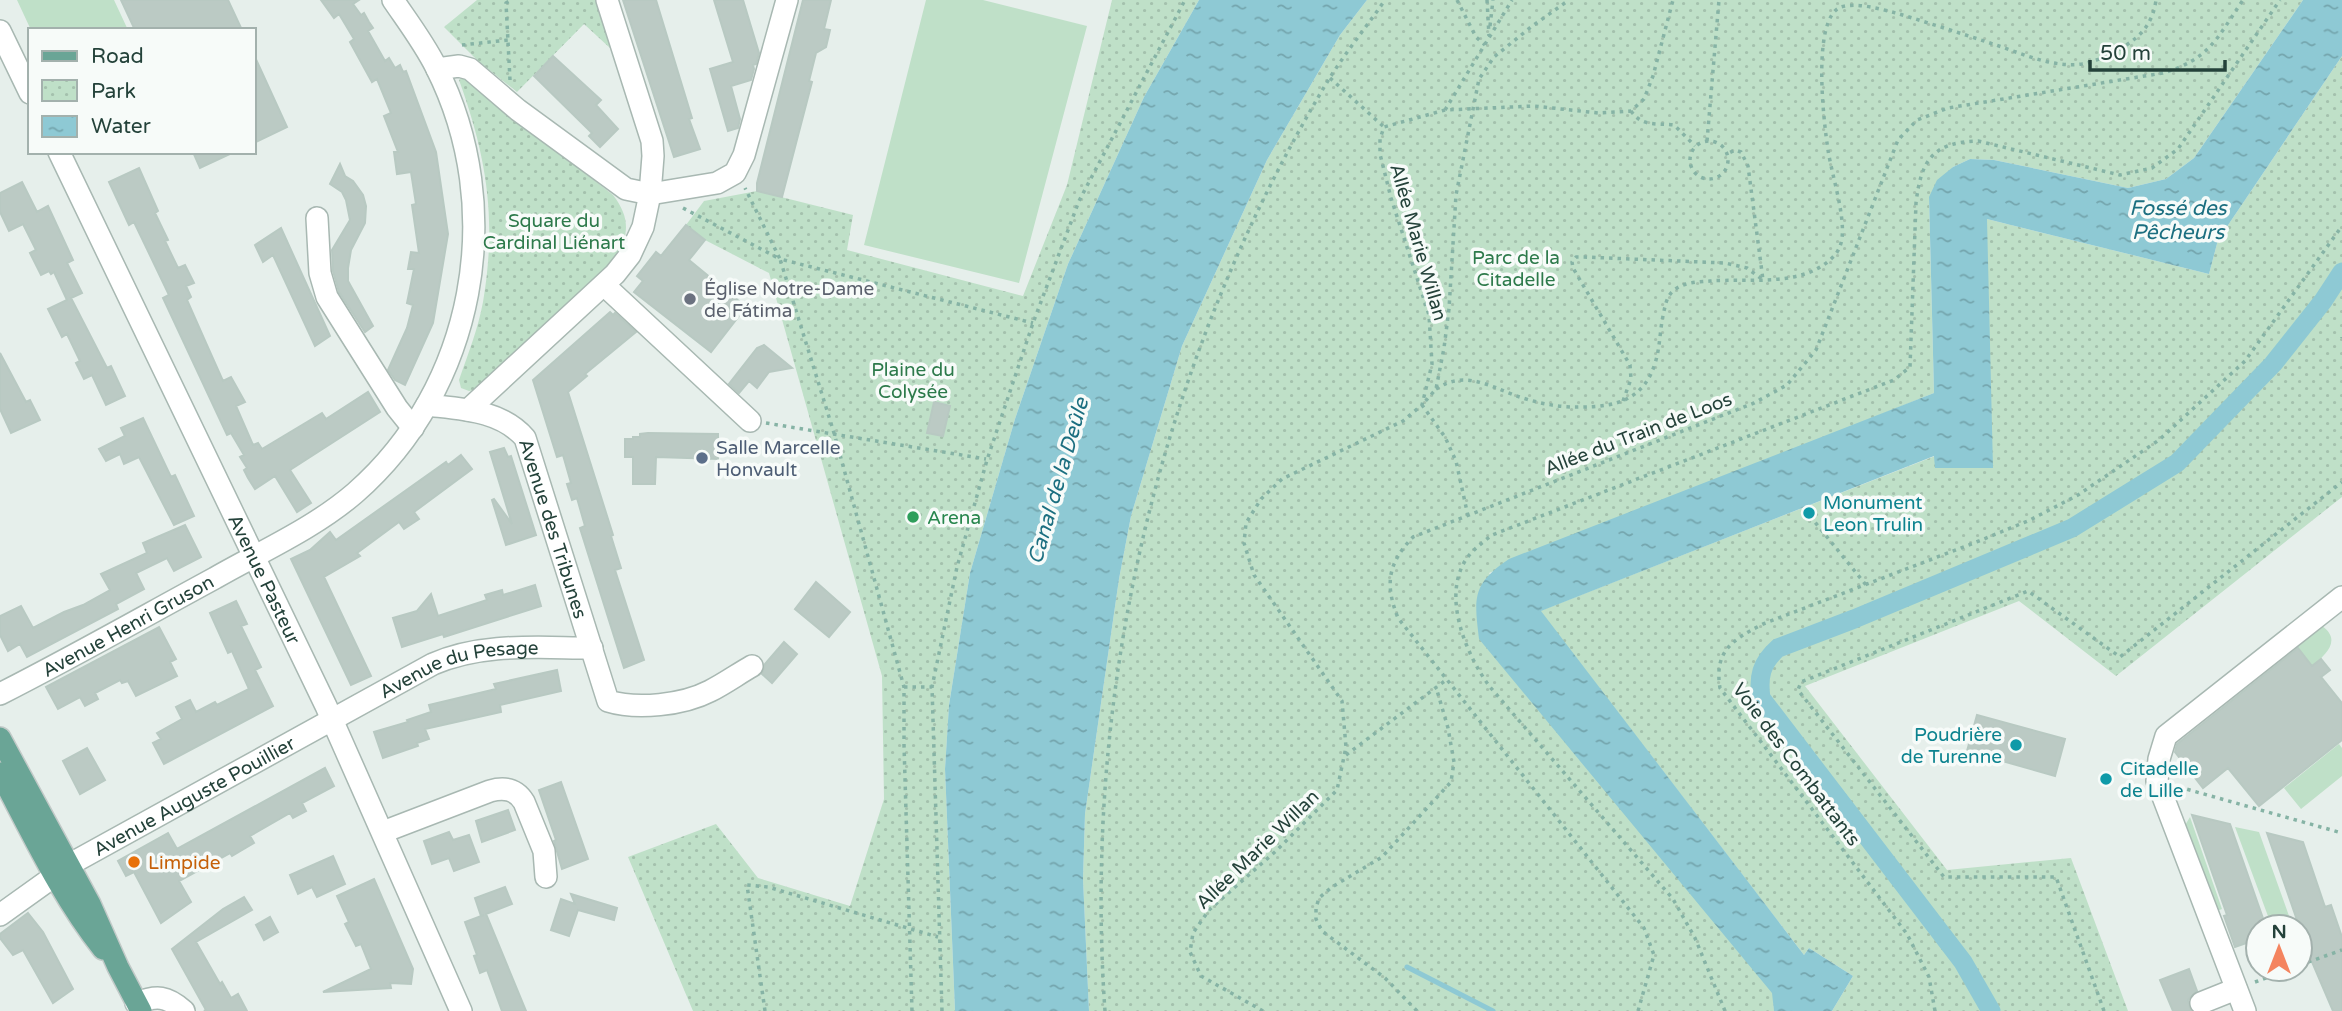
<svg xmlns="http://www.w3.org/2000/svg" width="2342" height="1011" viewBox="0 0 2342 1011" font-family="'Varela Round',sans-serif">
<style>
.green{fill:#bfe0c8}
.park{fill:url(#park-dots)}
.water{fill:url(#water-ripples)}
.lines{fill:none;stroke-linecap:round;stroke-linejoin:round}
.stream{stroke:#8ec9d4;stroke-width:5}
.canal{stroke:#8ec9d4;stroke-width:19}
.building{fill:#bbcac4;stroke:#b8c9c2;stroke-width:2}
.minor-casing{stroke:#a8b8b2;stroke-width:24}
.major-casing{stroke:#c2cac8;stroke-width:24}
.path{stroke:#86b3a5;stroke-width:3.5;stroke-dasharray:3.5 5;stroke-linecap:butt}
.minor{stroke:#fff;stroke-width:21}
.major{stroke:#6aa596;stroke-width:21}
.worship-dot{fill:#6b7280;stroke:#f7fbf9;stroke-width:2.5}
.service-dot{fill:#5c6f8a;stroke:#f7fbf9;stroke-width:2.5}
.culture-dot{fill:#0f9aa8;stroke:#f7fbf9;stroke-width:2.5}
.leisure-dot{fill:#2e9e5b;stroke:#f7fbf9;stroke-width:2.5}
.food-dot{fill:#e8710a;stroke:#f7fbf9;stroke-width:2.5}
.labels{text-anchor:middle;stroke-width:7;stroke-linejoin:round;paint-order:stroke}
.park-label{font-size:19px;fill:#2d7a4b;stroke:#f7fbf9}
.street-label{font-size:19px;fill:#24423a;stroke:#f7fbf9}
.worship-label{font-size:19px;fill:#5b616d;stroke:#f7fbf9;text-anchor:start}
.service-label{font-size:19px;fill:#4e5e75;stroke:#f7fbf9;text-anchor:start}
.culture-label{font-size:19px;fill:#0d838f;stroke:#f7fbf9;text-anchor:start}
.leisure-label{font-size:19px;fill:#27864d;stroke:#f7fbf9;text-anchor:start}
.food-label{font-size:19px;fill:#c56008;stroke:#f7fbf9;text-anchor:start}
.water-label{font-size:21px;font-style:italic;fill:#1c6f80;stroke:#f7fbf9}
</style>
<defs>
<pattern id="park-dots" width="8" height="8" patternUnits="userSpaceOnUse" patternTransform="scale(1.75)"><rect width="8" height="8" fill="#bfe0c8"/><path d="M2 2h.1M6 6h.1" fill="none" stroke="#a4c1ad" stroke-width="1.8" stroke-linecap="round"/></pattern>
<pattern id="water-ripples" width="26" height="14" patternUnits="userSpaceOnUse" patternTransform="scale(1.75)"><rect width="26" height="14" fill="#8ec9d4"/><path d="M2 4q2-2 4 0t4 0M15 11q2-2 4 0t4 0" fill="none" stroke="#74a5ad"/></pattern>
</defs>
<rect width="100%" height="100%" fill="#e6efeb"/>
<!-- green -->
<path class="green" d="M17,0H114L128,30H31Z
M926,0H983L1087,26L1019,283L864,245Z
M2322,626C2342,640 2326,655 2312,666L2297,647L2304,638Z
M2339,744L2342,748V776L2301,809L2284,788Z
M2190,817L2222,909L2214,912L2184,827Z
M2235,827L2259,832L2293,927H2272Z"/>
<!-- park -->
<path class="park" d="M477,0H602L623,60L584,24L517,92L478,61L444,27Z
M1112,0H1199L1144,97L1068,264L1015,419L970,573L949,705L945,769L955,1011H693L628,857L716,824L758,878L850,906L884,799L882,676L769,273L705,240L686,225L704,201L757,191L853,215L847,250L1023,296L1067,185Z
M1367,0H2303L2194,158L2166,179L2128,188L1994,160L1970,159L1953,167L1929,198L1934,393L1489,573L1773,993L1774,1011H1089L1083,879L1085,814L1119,579L1131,516L1182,346L1267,160L1340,35Z
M2342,56V497L2116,676L2019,601L1805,686L1947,870L2071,858L2128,1011H1832L1853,976L1809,948L1804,955L1540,611L1935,456L1936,468L1987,219L2209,274L2218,240Z
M462,77L613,195C633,221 628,239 611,265L474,390L469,391L461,388L459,380C468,354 478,329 483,302C497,219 487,158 459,80Z"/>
<!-- water -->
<path class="water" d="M1199,0H1367L1340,35L1267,160L1182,346L1131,516L1119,579L1085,814L1083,879L1089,1011H955L945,769L949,705L970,573L1015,419L1068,264L1144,97Z
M2303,0H2342V56L2218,240L2209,274L1987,219L1993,468H1935L1934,456L1541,611L1804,955L1809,948L1853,976L1832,1011H1774L1772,993L1479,639C1474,597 1472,584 1509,559L1934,393L1929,197L1937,180L1953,167L1970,159L1994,160L2128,188L2166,179L2194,158Z"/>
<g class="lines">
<!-- stream -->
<path class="stream" d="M1407,967L1493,1011"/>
<!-- canal -->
<path class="canal" d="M1991,1011L1963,962L1761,698C1758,677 1761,663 1778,648L1854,619L2072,528L2177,463L2273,364L2323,301L2342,272"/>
</g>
<!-- building -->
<path class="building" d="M121,0H228L242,30H135Z
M321,0H359L353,4L361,15L364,13L369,22L373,28L368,31L385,61L389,58L395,68L400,65L403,72L406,71L436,152L448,234L433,323L405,385L395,380L388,370L407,328L413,305L407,303L414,269H408L411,252L419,253L412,205L416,204L411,172L397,174L394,152H398L384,116L391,113L377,79L372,82L350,42L354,39L339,14L334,18Z
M623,0H656L692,118L689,119L700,149L674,157Z
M714,0H743L759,53L756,64L753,65L754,69L751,80L731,86L740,119L738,128L728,131L710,69L733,62Z
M803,0H831L824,29L830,30L826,47L816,53L809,81L812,82L782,197L757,191V183Z
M254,55L287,127L254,143Z
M553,56L601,100L596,105L618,129L600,147L589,136L592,133L534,76Z
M193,152H234L200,168Z
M340,164L345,176L353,181L363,195L366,206L365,223L351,250L348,268V281L373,326L365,332L339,292L333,271L332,250L350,220L346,200L342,192L330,184Z
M139,168L158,211L155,213L168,240L165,241L178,268L185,265L194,283L186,286L191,297L187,300L206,343L223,381L231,377L245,402L236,406L253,445L258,443L262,449L322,413L326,419L368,392L380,412L290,470L311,503L297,512L275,476L255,489L248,478L244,470L247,468L240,457L244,455L231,433L227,435L163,298L169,295L134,222L129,225L109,182Z
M22,182L37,212L48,206L73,260L67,263L82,293L71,298L107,368L111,366L125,396L106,405L92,375L84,379L76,363L80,361L67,334L62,337L48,309L67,300L54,272L51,274L49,271L41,275L30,253L36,250L23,224L9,231L0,212V193Z
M686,225L705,240L689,260L746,307L711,352L634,292L643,281L637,276L656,252L661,256Z
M281,228L330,336L315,346L273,255L263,262L255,245Z
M610,312L613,315L615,313L636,332L585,374L587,376L568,392L613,535L611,536L621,568L615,570L644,660L624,668L580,528L585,526L577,498L572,500L567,484L571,483L563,455L557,457L533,380Z
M764,345L792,368L769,372L757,388L749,381L739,393L729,384L757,348Z
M0,353L26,402L30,400L40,420L11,433L0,409Z
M934,402L950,406L943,436L927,433Z
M143,418L171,477L175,475L194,516L174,525L139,457L124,464L120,454L106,461L99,449L125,436L121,428Z
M648,433L718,434V459L656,457L655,484H633V457H625V439H633V437H640V434Z
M504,448L508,457L511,456L536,535L506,545L492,500L494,499L512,524L490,452Z
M461,455L472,469L414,512L419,519L404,529L399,522L357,553L360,556L324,577L371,676L351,685L291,559L310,550L330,532L336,540L446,462L448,465Z
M185,525L201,557L174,571L167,558L136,573L144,589L116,604L118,609L27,657L20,644L8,651L0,635V616L21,606L33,628L64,612L83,605L110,590L101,574L147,553L143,543Z
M816,582L850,612L829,637L795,609Z
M535,585L541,606L444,637L443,634L402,647L393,618L417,611L431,594L438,616L487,600L485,595L502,590L503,595Z
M236,601L247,624L241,626L261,667L255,670L273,706L164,764L153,743L161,739L157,733L182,719L176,707L190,700L196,712L215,702L217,705L249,689L232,651L228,653L210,613Z
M159,627L176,659L170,662L177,676L136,696L128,681L122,683L120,680L95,693L98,699L85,706L80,697L58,709L46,687Z
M784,642L797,654L772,683L762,674L765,664Z
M2298,648L2312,666L2321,659L2330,670L2321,677L2342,703V740L2259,806L2228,768L2203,788L2175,752L2177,744Z
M557,670L561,691L500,705L501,712L425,729L429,739L417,743L418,746L383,758L374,732L408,722L407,720L431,712L429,705L496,689L494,684Z
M1977,715L2065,739L2055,776L1967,751Z
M87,748L105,780L80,794L63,761Z
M325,768L334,786L302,803L306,811L293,818L290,813L250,836L254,843L232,856L230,853L179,881L191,902L161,923L134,872L126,876L118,861L168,833L177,849Z
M561,782L588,859L562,869L554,841L556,840L539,790Z
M508,810L515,830L482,842L476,821Z
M2192,815L2230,824L2266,927H2258V939L2235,947L2224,916L2227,915Z
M449,832L453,840L469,835L479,862L454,871L449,858L432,864L424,841Z
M2267,833L2303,842L2325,907L2331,905L2342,937V1011H2333L2309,955Z
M333,856L345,884L317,897L312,887L298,894L290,875Z
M374,879L413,969L411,984L390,983L391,988L323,992L371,969L361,944L356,946L345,924L349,922L337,896Z
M505,887L512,904L486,914L526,1011H502L487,970L480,973L474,956L477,955L465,922L484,915L481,916L475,898Z
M571,894L617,908L614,920L578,910L569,936L551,930L561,899L575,904Z
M244,897L252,910L196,942L220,984L222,982L231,998L238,994L247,1011H204L206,1010L172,949L223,909Z
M28,913L43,932L73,989L53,1003L23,950L13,955L0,938V934Z
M270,917L278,932L264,940L256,925Z
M2189,969L2197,991L2188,1000L2191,1011H2173L2160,980Z"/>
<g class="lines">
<defs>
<g id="minor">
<path d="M0,31L30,93"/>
<path d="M437,69L459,66L470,69L518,110L626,189L650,194L717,183L735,173L744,155L787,0"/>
<path id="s1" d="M59,152L326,706L461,1011"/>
<path d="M317,218L320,273L327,297L397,408L413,428"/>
<path d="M604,285L750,421"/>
<path id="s2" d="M427,405C461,409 501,410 525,438L608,701C637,710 683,705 710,691C724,684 738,674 752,666"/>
<path d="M468,410L615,274L630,255L643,227L650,194L653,156L652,141L607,0"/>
<path id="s3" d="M0,694C73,657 143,617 215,578C262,551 313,529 355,493C475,388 508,209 436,67C424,43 408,22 393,0"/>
<path d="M383,832L490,791C504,787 516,789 524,802L544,851L546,877"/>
<path id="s4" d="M0,915L74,862L433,664C483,642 539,648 592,648"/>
<path d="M136,1003C157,995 167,996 184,1011"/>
<path d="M2201,1003L2236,989"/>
<path d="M2245,1011L2157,781L2159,759L2166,736L2342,597"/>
</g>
<path id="major" d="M0,738L90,904L118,967L141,1011
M0,773C32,833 61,896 103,949"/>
</defs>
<!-- minor casing -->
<use href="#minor" class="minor-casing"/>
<!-- major casing -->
<use href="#major" class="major-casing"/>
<!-- path -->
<path class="path" d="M1457,0L1476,37L1485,45
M1487,0L1489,36
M1490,26L1493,0
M462,45L508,40
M1330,78L1384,127
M510,80L506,3L511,0
M1445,110L1512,0
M1631,111C1642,127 1656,123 1674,125L1695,146
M1707,141L1719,0
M1690 160a19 19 0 1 1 38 0a19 19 0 1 1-38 0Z
M683,208L780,259L745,188
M2342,337V338
M1436,389C1463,371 1486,384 1514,395C1533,402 1559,408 1579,407C1617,407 1645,400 1656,360C1660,346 1660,330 1663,316C1665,307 1666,297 1673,291C1683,282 1698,282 1710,281C1748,278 1803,288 1833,257C1838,252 1841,246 1842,238C1845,214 1832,176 1828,150C1824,124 1811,18 1841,7C1857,2 1880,9 1896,13C1929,23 1963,34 1996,45C2023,54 2053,68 2082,64C2097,61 2110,55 2123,47C2142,36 2153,22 2156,0
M1623,401L1631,379L1630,365L1573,268L1572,262L1576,257H1584L1725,263L1747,268L1763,280L1748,166L1741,152L1735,150L1727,154
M766,423L986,459
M1468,516L1456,461L1445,437L1422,405L1436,389L1444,348L1449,309L1456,195L1479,79L1494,57L1531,27L1569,0
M1810,516L1866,585
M904,687H932
M1346,755L1446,680
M2179,787L2342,833
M2300,965L2342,950
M2255,982L2291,969
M765,1011L747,885L768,887L938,937
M912,1011L904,745V687L834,433L780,259L1033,323
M942,1011L932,687L957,567L987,460L1033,323L1079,201L1185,0
M1105,1011C1082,687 1161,357 1329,79C1346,52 1367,26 1385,0
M1263,1011L1201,976L1190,952L1193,933L1209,910L1276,851L1337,790L1346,747L1342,701L1254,575L1244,543L1246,523L1261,499L1282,479L1403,421L1422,405L1432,364L1429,315L1391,198L1380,154V139L1384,127L1445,110L1534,106L1598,113L1631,111L1644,99L1653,76L1673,0
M1417,1011L1385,978L1322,931L1316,919V908L1319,898L1332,887L1382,857L1451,782L1454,762L1448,728L1436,687
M1638,1011L1654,955L1644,928L1398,618C1385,585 1387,564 1413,537L1754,403L1787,385L1816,350L1898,140L1917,120L1948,108L2163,73C2210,59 2217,38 2243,0
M1725,1011L1695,938L1673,899L1490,687C1467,656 1442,599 1465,561C1472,550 1482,543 1492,535L1894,380L1910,367L1916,203C1921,161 1932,142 1978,141L2120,175L2152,168L2178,149L2280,0
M1935,1011L1929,977L1907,934L1720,688C1714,651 1732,640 1763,624L1979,541L2030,520L2078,495L2159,440L2245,361L2342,226
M2104,1011L2056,877H1944L1798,690L1801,682L2028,591L2120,657L2342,482"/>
<!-- minor -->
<use href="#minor" class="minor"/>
<!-- major -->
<use href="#major" class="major"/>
</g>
<!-- markers -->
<circle class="worship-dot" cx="690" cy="299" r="7"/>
<circle class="service-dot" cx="702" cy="458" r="7"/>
<g class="culture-dot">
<circle cx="1809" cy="513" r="7"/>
<circle cx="2016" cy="745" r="7"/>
<circle cx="2106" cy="779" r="7"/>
</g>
<circle class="leisure-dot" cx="913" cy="517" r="7"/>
<circle class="food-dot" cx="134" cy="862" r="7"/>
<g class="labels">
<!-- park labels -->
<g class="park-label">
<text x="554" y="227">Square du<tspan x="554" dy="22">Cardinal Liénart</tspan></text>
<text x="1516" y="264">Parc de la<tspan x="1516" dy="22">Citadelle</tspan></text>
<text x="913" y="376">Plaine du<tspan x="913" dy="22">Colysée</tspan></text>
</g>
<!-- street labels -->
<g class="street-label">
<text transform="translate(1419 242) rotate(74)" y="7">Allée Marie Willan</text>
<text transform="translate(1638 433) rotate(-21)" y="7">Allée du Train de Loos</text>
<text dy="7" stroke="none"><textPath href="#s2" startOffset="201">Avenue des Tribunes</textPath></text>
<text dy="7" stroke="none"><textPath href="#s1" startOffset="474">Avenue Pasteur</textPath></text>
<text dy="7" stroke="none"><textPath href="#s3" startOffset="145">Avenue Henri Gruson</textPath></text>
<text dy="7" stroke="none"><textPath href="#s4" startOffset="525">Avenue du Pesage</textPath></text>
<text transform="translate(1797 764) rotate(53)" y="7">Voie des Combattants</text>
<text dy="7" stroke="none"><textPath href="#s4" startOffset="228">Avenue Auguste Pouillier</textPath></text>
<text transform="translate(1257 849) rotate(-44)" y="7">Allée Marie Willan</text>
</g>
<!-- worship labels -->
<g class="worship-label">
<text x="704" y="295">Église Notre-Dame<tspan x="704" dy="22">de Fátima</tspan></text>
</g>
<!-- service labels -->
<g class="service-label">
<text x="716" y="454">Salle Marcelle<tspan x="716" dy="22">Honvault</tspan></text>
</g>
<!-- culture labels -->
<g class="culture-label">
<text x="1823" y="509">Monument<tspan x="1823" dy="22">Leon Trulin</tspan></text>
<text x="2002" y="741" text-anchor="end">Poudrière<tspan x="2002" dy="22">de Turenne</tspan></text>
<text x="2120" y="775">Citadelle<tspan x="2120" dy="22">de Lille</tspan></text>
</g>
<!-- leisure labels -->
<g class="leisure-label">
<text x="927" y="524">Arena</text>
</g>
<!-- food labels -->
<g class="food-label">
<text x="148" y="869">Limpide</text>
</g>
<!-- water labels -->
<g class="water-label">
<text x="2178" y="215">Fossé des<tspan x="2178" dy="24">Pêcheurs</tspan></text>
<text transform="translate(1058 481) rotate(-74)" y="7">Canal de la Deûle</text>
</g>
</g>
<!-- legend -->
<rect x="28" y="28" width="228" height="126" fill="#f7fbf9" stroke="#a3b1ad" stroke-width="2"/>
<rect x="42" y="51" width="35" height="10" fill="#6aa596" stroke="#a3b1ad" stroke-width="2"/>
<text x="91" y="63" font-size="21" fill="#24423a">Road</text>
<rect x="42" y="80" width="35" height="21" fill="url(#park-dots)" stroke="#a3b1ad" stroke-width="2"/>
<text x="91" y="98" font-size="21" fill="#24423a">Park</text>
<rect x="42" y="116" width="35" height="21" fill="url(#water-ripples)" stroke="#a3b1ad" stroke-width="2"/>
<text x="91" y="133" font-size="21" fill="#24423a">Water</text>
<!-- north arrow -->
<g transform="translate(2279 948)"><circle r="33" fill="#f7fbf9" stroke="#a3b1ad" stroke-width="2"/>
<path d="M0-5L12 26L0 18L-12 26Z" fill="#f4845f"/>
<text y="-10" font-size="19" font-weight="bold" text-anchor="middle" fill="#24423a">N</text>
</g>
<!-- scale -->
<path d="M2090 60v10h135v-10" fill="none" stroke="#24423a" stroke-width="3.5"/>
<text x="2100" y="60" font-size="21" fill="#24423a" stroke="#f7fbf9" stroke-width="5" paint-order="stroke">50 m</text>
</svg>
